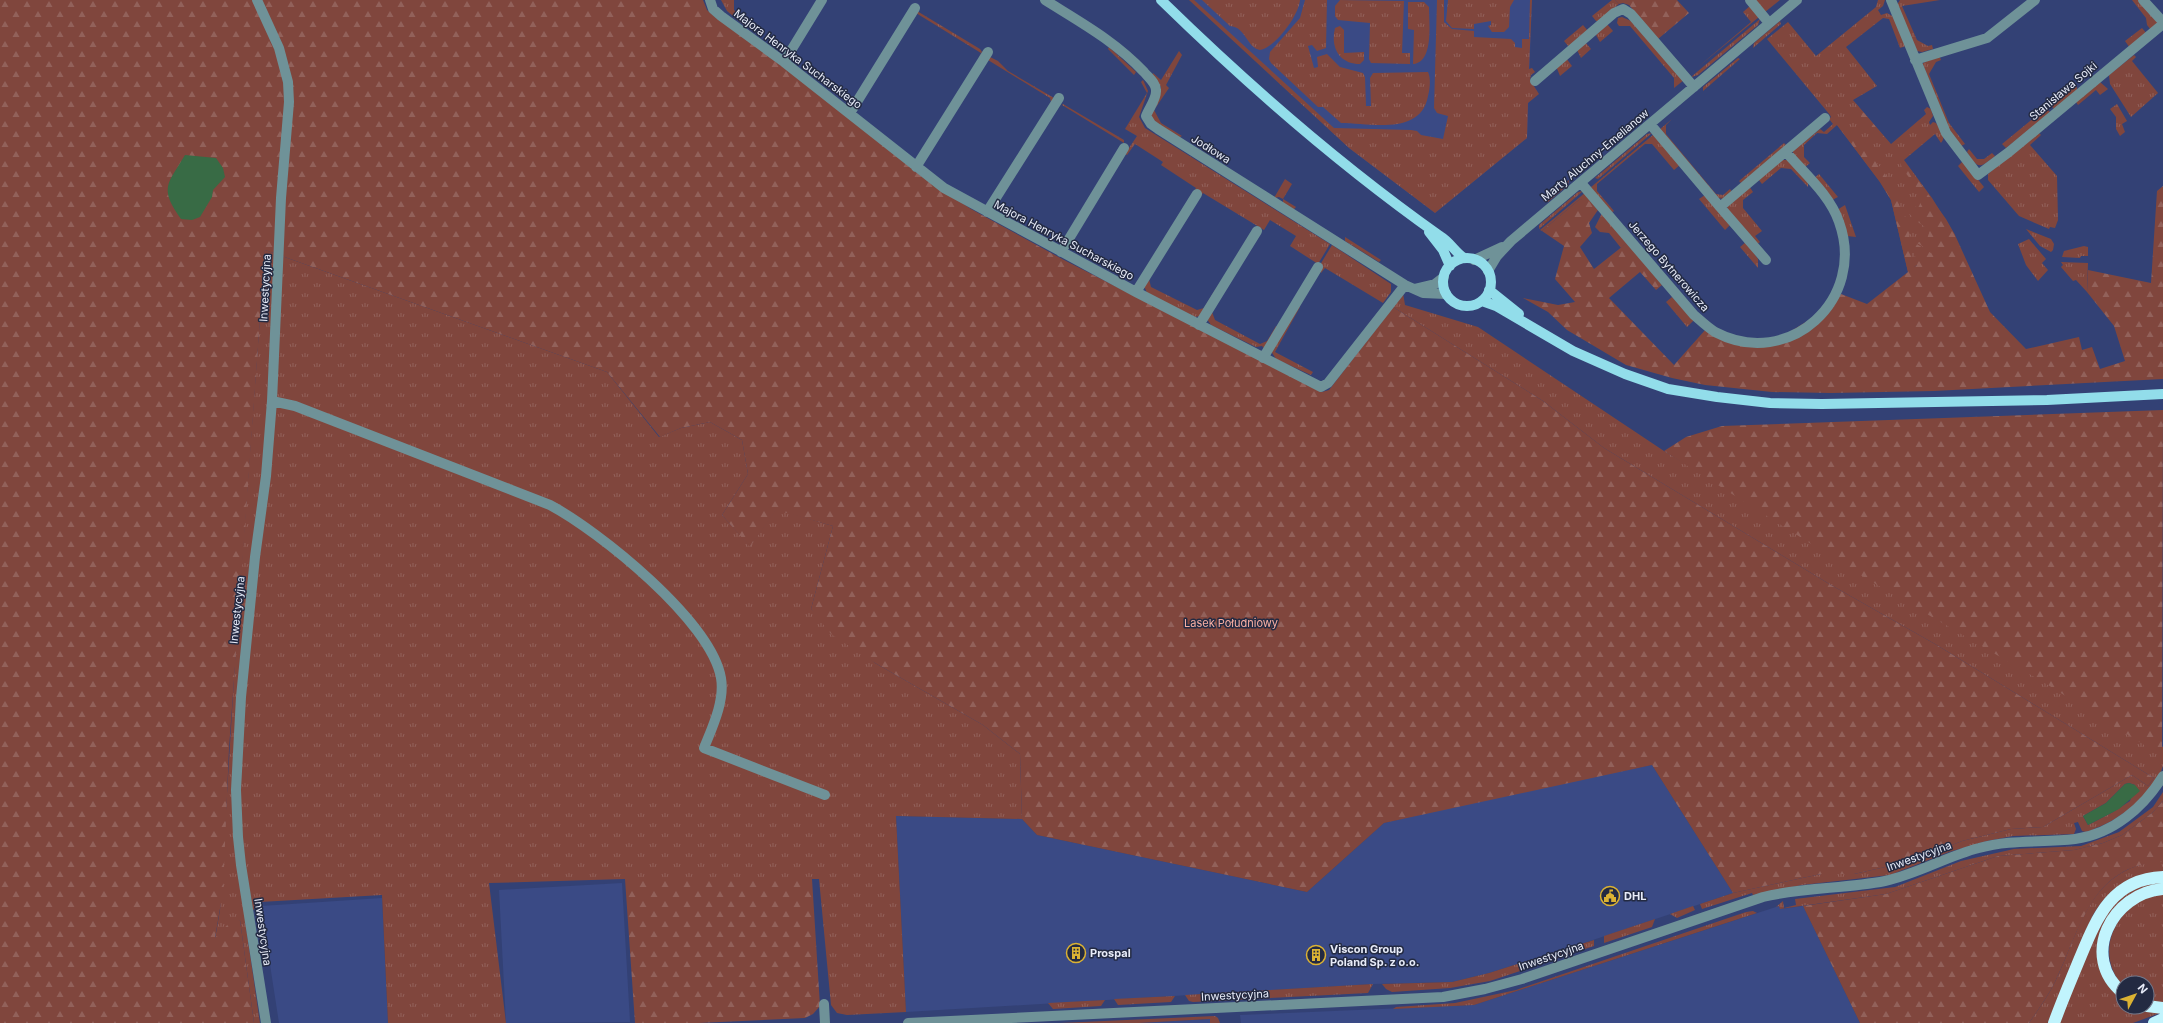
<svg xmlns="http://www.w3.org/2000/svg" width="2163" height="1023" viewBox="0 0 2163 1023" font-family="Inter,sans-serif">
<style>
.built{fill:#3a4a85}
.grass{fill:url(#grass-tufts);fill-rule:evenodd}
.forest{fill:url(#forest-firs)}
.water{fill:#386b45}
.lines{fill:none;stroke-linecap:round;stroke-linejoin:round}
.minor{stroke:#6f9298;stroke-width:10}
.major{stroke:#92ddea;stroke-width:10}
.highway{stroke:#c1f4fd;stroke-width:12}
.labels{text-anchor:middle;stroke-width:3;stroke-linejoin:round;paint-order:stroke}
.street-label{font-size:11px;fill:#e8ecf9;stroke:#232a42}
.park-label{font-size:11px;fill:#fbb0a3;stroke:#232a42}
.poi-label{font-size:11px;font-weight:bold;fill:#e8ecf9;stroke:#232a42;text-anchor:start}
</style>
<defs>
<pattern id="grass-tufts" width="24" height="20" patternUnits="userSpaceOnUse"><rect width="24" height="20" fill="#80463d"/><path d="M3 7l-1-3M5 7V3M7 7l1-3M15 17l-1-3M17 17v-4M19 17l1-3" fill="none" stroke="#92615a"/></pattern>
<pattern id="forest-firs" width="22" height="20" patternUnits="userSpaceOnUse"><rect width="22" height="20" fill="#80463d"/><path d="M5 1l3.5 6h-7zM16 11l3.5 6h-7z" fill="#92615a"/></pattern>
</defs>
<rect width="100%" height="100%" fill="#334175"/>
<!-- built -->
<path class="built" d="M1193,0H1532L1527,138L1435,213L1349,148Z
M1652,765L1733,893L1584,943L1489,973L1452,982L1373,984L906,1012L896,816L1022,819L1037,835L1307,892L1384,823L1527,790Z
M622,883L630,1022L506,1023L499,890Z
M382,898L388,1023H279L261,906Z
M1779,906L1781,909L1803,906L1860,1023H1241L1240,1015L1474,1005Z
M1210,1019V1023H1139Z"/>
<!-- grass -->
<path class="grass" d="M721,0H734V10L747,21L745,26L727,11Z
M1189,0H1194L1334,128L1411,130L1417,131L1421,135L1443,139L1448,116L1437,113L1434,108L1437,0H1444V22L1452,29L1474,31V37L1511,39L1515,43V47L1522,48V39H1529L1530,0H1532L1529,69L1532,68L1535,72L1531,75L1530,80L1539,94L1528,103L1527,138L1435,213L1349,148Z
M1202,0H1300C1299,15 1275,48 1260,50C1246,47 1246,27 1230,26Z
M1305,0H1327L1326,48L1317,51L1312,45L1308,46L1314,68L1318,67L1317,57L1327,54L1340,67L1363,73L1365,77L1366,106H1371L1370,78L1373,73L1428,72C1431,78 1430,89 1428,96C1421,136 1370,123 1341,123L1323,107H1318L1271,63L1269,59L1270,52L1300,18Z
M1340,0L1404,1L1402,53H1410V64L1371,63L1369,59L1370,23L1338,20L1335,16V6Z
M1448,0H1514L1510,7L1509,27L1504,32H1492L1488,26L1491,25V21L1474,24V29L1452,28L1446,21Z
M1612,0H1615L1619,4L1599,21H1596L1592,16Z
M1755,0H1780L1765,12Z
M1878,0H1885L1883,6L1878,10L1881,15L1887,13L1894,17L1906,46L1900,48L1889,19L1883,18L1846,47L1877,86L1853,100L1891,144L1926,114L1924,110L1927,107L1931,109L1933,116L1929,122L1930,125L1933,122L1936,123C1940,129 1947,137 1941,143L1935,134L1904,160L1932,198L1955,235L1908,272L1891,200L1880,182L1837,125L1827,134L1817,133L1804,145V157L1810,163L1804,168L1793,153V151L1820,129L1824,132L1833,124L1829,119L1831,117L1830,115L1767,39L1788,22L1816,56L1876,7Z
M1900,0H1940L1902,6L1917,40L1928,46L1932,45L1933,49L1922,52L1917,51L1897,5Z
M2132,0H2139L2157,22V24L2151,30L2147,25L2146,18Z
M1408,2H1424L1429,7C1429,23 1434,62 1413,64L1414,30L1408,29Z
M1750,6L1759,17L1698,67L1751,22L1743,12Z
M917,11L980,49L982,52L978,60L981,53L916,13Z
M1622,17L1631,21L1684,80L1674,88V78L1630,26H1619L1617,23L1618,18Z
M1760,19L1758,25L1698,75L1691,77Z
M1780,21L1781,24L1753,48L1754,43Z
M1607,24L1613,31L1600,42L1596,35Z
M1583,25L1588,31L1569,47L1564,41Z
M1340,26L1344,30V53L1364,52V60L1360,64C1340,64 1330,48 1335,28Z
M2142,28L2147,34L2130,48L2125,41Z
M1585,42L1591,49L1581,58L1577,50Z
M1109,47L1136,72L1134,75L1108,49Z
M1179,51L1182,55L1166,85L1169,88L1154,110L1161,123L1182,136L1178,138L1152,119L1151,114L1161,87L1152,75L1153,73L1161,80Z
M1939,55L1941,60L1936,62L1929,74L1949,123L1965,144L1961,146L1951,134L1923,65V63Z
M2134,55L2136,57L2132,61L2158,93L2131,117L2110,84L2109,75Z
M990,57L998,61L1008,71L1054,98L1051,102L1050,98L988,60Z
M1566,58L1572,66L1560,76L1556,66Z
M1738,58L1740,59L1703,91V87Z
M1143,80L1148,91L1139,117L1145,128L1330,244L1318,264L1290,246L1296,236L1270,220L1264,230L1203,193L1195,205L1168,232L1196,188L1161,165L1163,162L1135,144L1127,155L1125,154L1137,136L1125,129L1147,93L1141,82Z
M2100,82L2108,89L2100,95L2096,90L2078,105L2076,102Z
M2075,83L2078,91L2054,109L2050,104Z
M1063,104L1124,140V143L1062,105Z
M2117,104L2127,121L2122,124L2125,132L2120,136L2116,129V117L2110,109Z
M2046,108L2051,113L2006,148L2002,144Z
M1672,119L1666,125V134L1716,194L1723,195L1730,189L1733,193L1724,199L1718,198L1659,130Z
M2037,131L2041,135L2030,145L2057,176L2058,220L2055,228L2050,227L2049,229L2019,216L1988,180V174Z
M1652,133L1598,179L1595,178L1647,134Z
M1654,134L1680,165L1674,170L1652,144H1645L1597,184V191L1614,211L1611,213L1590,188Z
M1784,143L1787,146L1741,183L1739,181Z
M1969,149L1977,159H1984L1992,153L1995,156C1979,169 1978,169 1967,152Z
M1780,160H1787L1808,182V187L1791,169L1781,168L1762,184L1759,180Z
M1963,161L1984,187L1979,192L1958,166Z
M1819,174L1838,197L1832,200L1813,179Z
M1285,179L1292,184L1283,199L1296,207L1293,210L1283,203V199L1279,197L1274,198Z
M1569,180L1568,185L1548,202L1543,201Z
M1749,186L1753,192L1743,200V208L1762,231L1755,236L1760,242L1756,245L1728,210L1727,207Z
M1583,191L1539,229V225L1578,192Z
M1586,192L1598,207L1580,199L1542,231L1540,230Z
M1705,195L1731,224L1725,230L1699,199Z
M1845,205L1856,237L1847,236L1837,210Z
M1602,213L1628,242L1621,248L1609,233L1600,232L1595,227Z
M2026,229L2051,239L2054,244L2053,250L2051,252L2040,246Z
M1345,237L1381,260L1379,262L1345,241Z
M2029,239L2046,259L2042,263L2048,270L2038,281L2026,265L2018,244Z
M1746,242L1758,259V268L1740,247Z
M1332,245L1391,284V292L1383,303L1325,268L1321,273L1320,265Z
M2084,246L2088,247V256H2081L2080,258L2062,257L2064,251Z
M265,250L607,372L659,437L681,428L710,422L742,440L748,474L722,515L750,546L776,509L833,526L811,609L875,663L983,725L1020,754L1022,819L896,816L906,1012L847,1015L837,1013L831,1005L819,879H625L489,883L506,1023H388L382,895L260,902L245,920L260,1023H254L240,920L215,939L220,910L237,628Z
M2061,262L2088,263L2087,292L2076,280L2073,281L2061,267L2063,265Z
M1149,279L1151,287L1197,310L1204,308L1215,290L1216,291L1200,316L1195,317L1147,293L1145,288H1143Z
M1403,293L1405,305L1478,327L1664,451L2163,747C2163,753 2163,760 2163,766C2156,791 2120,820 2096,828C2092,830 2087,833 2082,831L2078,822L2074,823L2076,829L2074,834L2013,836L1987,841L1949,852L1890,875L1802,885L1753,895L1752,893L1702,909L1700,904L1733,893L1821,874H1854L1912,861L1962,841L2011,829L2043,827L2132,775L2148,786L2154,778L1935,644L1831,585L1604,448L1543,401L1393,307ZM2129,783L2135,785L2130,801L2113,812L2088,825L2083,816L2106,803L2125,784Z
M1672,297L1694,320L1687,327L1666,302Z
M1298,306L1300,307L1275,352L1313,372L1311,375L1276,359L1271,351Z
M1212,312L1215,320L1260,344L1267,341L1276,326L1277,328L1264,348L1262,346L1256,347L1211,325L1207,319Z
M2163,792V801L2152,813L2122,835L2103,843L2074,850L1998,856L1886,894L1780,909L1779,906L1776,907L1783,901L1784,908L1796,905L1795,899L1895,887L1961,861L2014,849L2081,846L2119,832L2153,807Z
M2151,862H2163V872C2127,882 2114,882 2093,915L2048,1023H2029C2038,1010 2048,996 2055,982C2080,931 2087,875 2151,862Z
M2163,880V885L2138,892L2099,945L2123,999V1007H2137L2160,1013L2133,1023H2059C2074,985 2095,910 2130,889C2139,884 2153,883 2163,880Z
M2163,894V1003L2147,1001V983H2123V986C2102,963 2106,931 2127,911C2130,908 2133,904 2136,902C2144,898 2155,896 2163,894Z
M1693,906L1695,910L1677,918L1670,914Z
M1753,911L1757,913L1474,1005L1393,1009L1396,1007L1455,1003L1516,990L1746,912Z
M1655,919L1652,927L1604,943V936Z
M1594,940V946L1490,981L1450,988L1392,992L1386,989L1382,984L1452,982L1489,973Z
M1373,984L1368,993L1193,1002L1189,1001L1185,995Z
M1175,996L1171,1002L1118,1005L1114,999Z
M1105,1000L1101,1006L1053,1009L1048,1003Z
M1215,1016L1218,1018L1220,1023H1210V1019L1139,1023H1060Z"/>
<!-- forest -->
<path class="forest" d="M0,0H703L707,10L714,16L796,76L920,175L971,209L1064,260L1322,392L1329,390L1393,307L1543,401L1604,448L1831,585L1935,644L2154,778L2148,786L2132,775L2043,827L2011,829L1962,841L1912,861L1854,874H1821L1733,893L1652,765L1384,823L1307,892L1037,835L1022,819L1020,754L983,725L875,663L831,634L811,609L833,526L776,510L750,547L722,515L748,474L742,440L710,422L681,428L660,437L607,372L265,250L229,749L223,891L215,938L230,922L240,920L254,1023H0Z
M1615,0H1677L1689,13L1658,39L1629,5L1623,3L1619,4Z
M1857,105L1902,158L1946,219L1955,235L1990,312L2026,349L2079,337L2082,350L2092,347L2100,369L2125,361L2114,326L2087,292L2088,270L2151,283L2157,191L2163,186V379L1934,391L1831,393L1772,392L1705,385L1672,378L1626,365L1567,330L1548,312L1523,298L1558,305L1575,302L1555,279L1564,246L1542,231L1580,199L1590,201L1598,210L1589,223L1592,233L1580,247L1594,269L1628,242L1662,285L1656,290L1640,272L1609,298L1674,365L1706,329L1767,346L1833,305L1841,294L1867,304L1908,272L1891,200L1880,182L1831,117L1834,115H1837L1881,168L1894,189L1900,207L1910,225L1909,244L1914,267L1917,265L1912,241L1931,253L1932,252L1917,243L1927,239L1929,233C1925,224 1916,223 1910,215L1911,203L1915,204L1917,209C1929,196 1908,179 1902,167C1899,161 1897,155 1895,149L1890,153L1854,108Z
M2163,410L2162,756L2048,685L1857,573L1664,451L1686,437L1722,426Z
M2163,801V862C2091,864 2081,929 2055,982C2048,996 2038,1010 2029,1023H1860L1803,906L1886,894L1998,856L2074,850L2103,843L2122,835L2152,813Z
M625,879H812L820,1006L813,1014L805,1018L699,1023H635Z"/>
<!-- water -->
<path class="water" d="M185,155L216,158L223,168L225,177L213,190L212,197L200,217L192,220L181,219C159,188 167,185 185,155Z
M2129,783L2135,785L2140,791L2119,809L2088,825L2083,816L2106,803L2125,784Z"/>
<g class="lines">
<!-- minor -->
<path class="minor" d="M257,0L279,48L288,82L289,102L281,198L272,401L266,476L255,557L241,697L236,790L238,837L241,865L266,1023
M710,0L713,9L721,16L784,62L944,188L1136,292L1321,387L1328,383L1405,285
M1045,0C1080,22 1115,41 1144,72C1148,77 1156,83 1156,90C1157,98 1149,108 1146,116L1151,124L1158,129L1405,285L1423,293L1446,294
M1750,0L1769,23
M1891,0L1946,133L1978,175L2009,152L2163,24
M2143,0L2163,22
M1915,60L1987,38L2035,0
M784,62L822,0
M1535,81L1614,13L1623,9L1631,14L1694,87
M850,113L915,8
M1650,124L1720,207L1825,118
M916,167L988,52
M1581,183L1694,315C1701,321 1707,327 1715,332C1789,371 1867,299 1839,222C1830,195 1804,173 1786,152
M1720,207L1766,260
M987,212L1059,98
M1061,252L1124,148
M1474,260L1502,247
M1488,271L1497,256L1511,241L1797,0
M1414,289L1435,284L1444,277
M1136,292L1197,194
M1199,325L1257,231
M1263,358L1318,267
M272,401L295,406L550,505C599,531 711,621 721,678C725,701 712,728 704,748L825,795
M824,1004L825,1023
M908,1023L1443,997L1485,989L1522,979L1763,897C1803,887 1845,889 1885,881C1918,874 1947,856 1979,848C2011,839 2043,843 2075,839C2113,834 2144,807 2163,776"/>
<!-- major -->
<path class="major" d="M1161,0C1248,85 1341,166 1440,236C1450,242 1455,252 1464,258
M1429,232L1443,250L1450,266
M1443 282a24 24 0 1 1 48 0a24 24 0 1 1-48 0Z
M1489,290L1519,314
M1482,301L1496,306L1573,351L1625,374L1668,389L1717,397L1770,403L1822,404L2047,400L2163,394"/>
<!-- highway -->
<path class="highway" d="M2123,993C2079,957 2112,893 2163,889
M2147,1006L2163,1008
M2054,1023C2062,1001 2071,980 2080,958C2097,917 2112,879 2163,877
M2154,1023L2163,1019"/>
</g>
<!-- icons -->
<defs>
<symbol id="civic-ring" viewBox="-11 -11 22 22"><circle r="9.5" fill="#232a42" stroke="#dbb233" stroke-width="1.5"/><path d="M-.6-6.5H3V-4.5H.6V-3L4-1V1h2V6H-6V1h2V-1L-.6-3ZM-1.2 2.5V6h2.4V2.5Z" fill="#dbb233"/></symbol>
<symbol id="building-ring" viewBox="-11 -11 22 22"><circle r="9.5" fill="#232a42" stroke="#dbb233" stroke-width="1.5"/><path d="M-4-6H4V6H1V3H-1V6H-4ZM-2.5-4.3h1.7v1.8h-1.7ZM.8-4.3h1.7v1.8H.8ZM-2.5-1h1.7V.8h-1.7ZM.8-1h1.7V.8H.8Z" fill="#dbb233"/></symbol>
</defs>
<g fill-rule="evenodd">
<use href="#civic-ring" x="1599" y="885" width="22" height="22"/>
<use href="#building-ring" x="1065" y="942" width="22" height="22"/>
<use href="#building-ring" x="1305" y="944" width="22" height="22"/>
</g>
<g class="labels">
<!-- street labels -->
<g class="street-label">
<text transform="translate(798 59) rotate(37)" y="4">Majora Henryka Sucharskiego</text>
<text transform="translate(2063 91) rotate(-40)" y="4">Stanisława Sojki</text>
<text transform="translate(1211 149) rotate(32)" y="4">Jodłowa</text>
<text transform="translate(1595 155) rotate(-40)" y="4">Marty Aluchny-Emelianow</text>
<text transform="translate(1064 240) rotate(28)" y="4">Majora Henryka Sucharskiego</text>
<text transform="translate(1669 266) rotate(49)" y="4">Jerzego Bytnerowicza</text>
<text transform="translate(265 288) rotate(-87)" y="4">Inwestycyjna</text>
<text transform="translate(237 610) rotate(-84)" y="4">Inwestycyjna</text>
<text transform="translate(1919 856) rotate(-20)" y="4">Inwestycyjna</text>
<text transform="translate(263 932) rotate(82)" y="4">Inwestycyjna</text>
<text transform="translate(1551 956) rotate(-19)" y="4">Inwestycyjna</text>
<text transform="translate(1235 995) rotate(-3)" y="4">Inwestycyjna</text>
</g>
<!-- park labels -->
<g class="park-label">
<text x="1231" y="627">Lasek Południowy</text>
</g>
<!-- poi labels -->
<g class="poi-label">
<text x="1624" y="900">DHL</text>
<text x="1330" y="953">Viscon Group<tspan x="1330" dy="13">Poland Sp. z o.o.</tspan></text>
<text x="1090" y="957">Prospal</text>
</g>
</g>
<!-- north arrow -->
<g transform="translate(2135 995) rotate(50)"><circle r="19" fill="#232a42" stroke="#72788b"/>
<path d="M0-3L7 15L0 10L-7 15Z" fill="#dbb233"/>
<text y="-6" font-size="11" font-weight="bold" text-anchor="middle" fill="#e8ecf9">N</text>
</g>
</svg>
